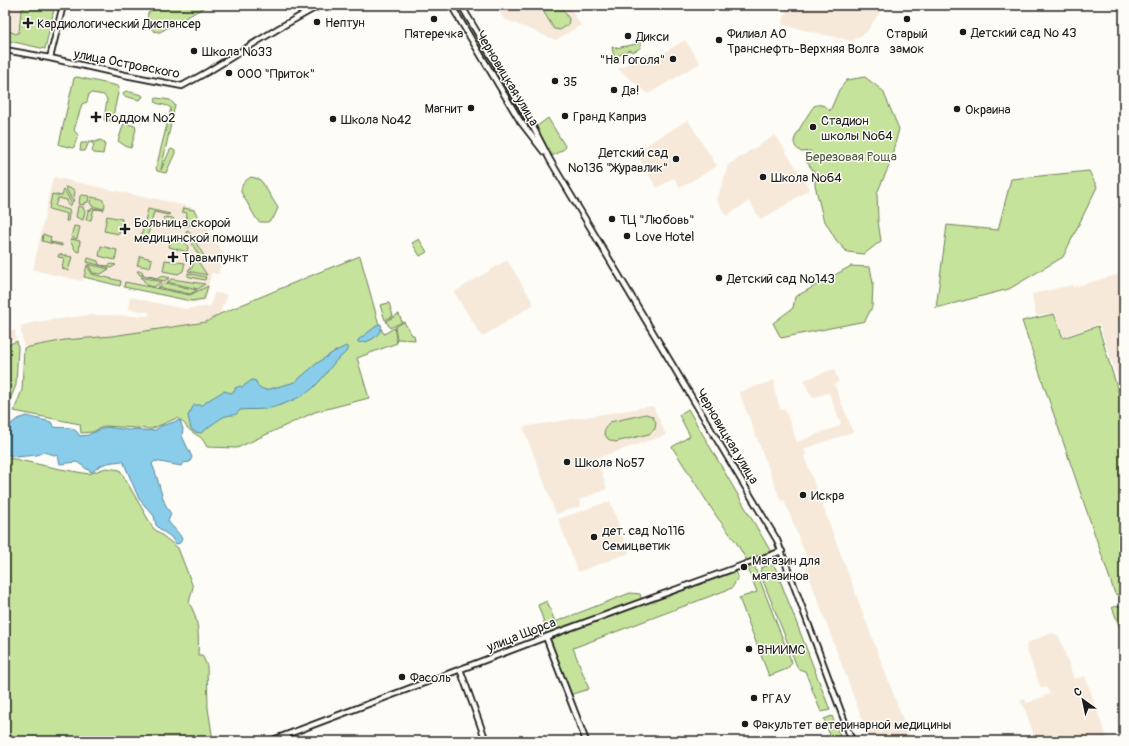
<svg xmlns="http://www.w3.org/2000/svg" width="1129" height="746" viewBox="0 0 1129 746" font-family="Pangolin,sans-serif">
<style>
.built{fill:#f6e9da}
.green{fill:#c5e39b;stroke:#70805c}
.water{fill:#89cdea;stroke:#5d8698}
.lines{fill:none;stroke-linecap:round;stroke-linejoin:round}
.secondary-casing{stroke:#1c1c1c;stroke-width:8}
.secondary{stroke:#fdfcf7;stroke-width:4.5}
.poi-dot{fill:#1c1c1c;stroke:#fdfcf7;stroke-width:1.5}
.labels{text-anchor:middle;stroke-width:3;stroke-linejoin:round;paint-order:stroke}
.poi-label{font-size:13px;fill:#1c1c1c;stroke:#fdfcf7;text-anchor:start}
.street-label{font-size:13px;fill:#1c1c1c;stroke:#fdfcf7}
.park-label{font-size:13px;fill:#4f5842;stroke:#fdfcf7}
</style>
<rect width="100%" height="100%" fill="#fdfcf7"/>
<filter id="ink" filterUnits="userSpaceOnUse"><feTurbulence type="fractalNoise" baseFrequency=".025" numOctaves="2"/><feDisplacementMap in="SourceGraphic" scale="8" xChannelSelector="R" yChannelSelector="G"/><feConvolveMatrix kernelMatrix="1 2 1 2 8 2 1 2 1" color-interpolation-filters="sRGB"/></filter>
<g filter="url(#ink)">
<!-- built -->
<path class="built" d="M5,5H55L45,49L5,40Z
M495,5H568L581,25L556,40L504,19Z
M788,5H884L867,32L852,41L782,25Z
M685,40L700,63L648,94L618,69L644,54L660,55Z
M688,120L717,166L680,188L674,178L657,188L635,152Z
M775,135L810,189L761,220L749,201L726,216L717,200L728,165Z
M53,177L152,199L153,198L195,208L221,250L224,251L218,274L211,273L206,300L205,301L194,303L84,277L82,281L33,270Z
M507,260L534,304L482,337L454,292Z
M1124,273V397L1099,324L1063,337L1055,313L1036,316L1032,294L1072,285L1073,287Z
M214,293L227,294L225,304H223L220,314L206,322L112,336L65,340L24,348L20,326L35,322L90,315L149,316V312L128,309L130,297L184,309L211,306Z
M15,330L16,339L5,342V333Z
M834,369L839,382L834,384L853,432L804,449L806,454L804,456L911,741H870L804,563L808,561L784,500L781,501L739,392L775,380L774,391L781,410L785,409L797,442L839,426L841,423L829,393H827L813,398L811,393L810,394L804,380Z
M653,406L666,435L597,458L607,489L579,500L581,506L556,514L523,427Z
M610,501L629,553L578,572L558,519Z
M1052,633L1059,636L1074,679L1085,676L1108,741H1036L1023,704H1021L1020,701L1025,699L1027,703L1050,694L1046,687L1041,688L1026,648L1027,643Z"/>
<!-- green -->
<path class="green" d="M26,5H55L45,49L5,40V27L9,31L16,34L19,32L21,11Z
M161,5H206L205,7L160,32C150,33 146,22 148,13Z
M454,5H459L468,20L525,118L523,121L522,120Z
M543,5H560L569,19L568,25L560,30L554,29L542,9Z
M638,41L641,42C642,49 637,50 632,52L629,50L614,58L612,47L615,48L637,44Z
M77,77L118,86L119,88L112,121L104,120L107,99L104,95L92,93L89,94L87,102L82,104L74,130L78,135L74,147L73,148L60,145L59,144L74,78Z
M865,77L883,91L899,129L889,166L877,193L878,221L881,241L864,254L847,252L836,240L823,218L815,185V173L806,161L811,151L801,152C797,149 794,146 794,141C795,135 810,111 814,106C821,103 826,106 830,111L839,90L847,80Z
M126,91L142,95L143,97L139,100L124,96L123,93Z
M157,98L170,100L175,105L161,170L170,150L172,149L175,151V153L166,173L157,171L156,168L171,108L168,106L156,103L155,99Z
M548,118L565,146L564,149L552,156L536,127Z
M124,123L135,126L136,129L131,148L127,147L118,141Z
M100,140L104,142L105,144L103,154L94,153L92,151L94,144L89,142L85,151H80L81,143H86L88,141L96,142Z
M1089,171L1097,187L1063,257L1009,289L936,308L947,225L998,230L1011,179Z
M251,177L259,179L262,182L278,208L274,217L268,222H260L257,220L241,192C241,185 244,181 251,177Z
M65,187L73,189L75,192L73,202Z
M64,189L72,204L69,206L67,204V200L58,198L55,206L69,210L70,213L69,214L68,221H66L67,214L49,209L52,194L62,196Z
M82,195L89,196L88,202L84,203V205L79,204L80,196Z
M91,197L102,199L105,204L104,209L92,206L90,203Z
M78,206L83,207V208L85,211L83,220L76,217Z
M92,208L104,210L94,209L91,220H86L88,211L91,210Z
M183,208L194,210L199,219L188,226H184L181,223V222H186L187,213L182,212Z
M148,209L170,214L168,215L154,212L146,242L140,241Z
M107,216L122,219L119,234L104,231Z
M165,217L173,218L177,228L163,225L164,218Z
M74,226L80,227L77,239L71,237Z
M188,230L206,259V261H202L186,233V231Z
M43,234L51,237L50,242L62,244V246L42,241Z
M171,237L183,239L188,247L187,252L169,247Z
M71,239L80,241L79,252L76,251L70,241Z
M419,239L427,252L420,256L412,243Z
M101,246L117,250L115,260L99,256Z
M59,254L72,257L68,271L62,268L64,258L58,257Z
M140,256L152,259L150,268L137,265Z
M360,256L379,325L384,334L394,328L397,343L357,358L369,398L315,412L237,448L207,447C200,434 201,439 191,431C185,427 185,422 177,418L151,429L105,426L92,432L81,433L80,424L14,411L22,390L24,348L65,340L112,336L206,322L220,314L322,271Z
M88,258L98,261L99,265L108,266L111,264L116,265L111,268L87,262Z
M196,259L197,260L207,275L188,271L189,269L192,268L194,260Z
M165,260L185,263L183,271L178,274L163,271Z
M88,264L109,269L101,274L93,273Z
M87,265L92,274L121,281L120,286L84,277Z
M851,266L870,267L873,283L872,307L865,321L781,338L773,323L793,308L795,297Z
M137,271H142L143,275L158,278L162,276L170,278L164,281L140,275Z
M188,273L206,277L205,280L190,277L188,276Z
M141,277L162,282L154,287L147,285Z
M172,279L205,284L198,289L167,282Z
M125,282L190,295L208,286L204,299L191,301L124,287Z
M165,283L197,290L190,294L158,287Z
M389,303L393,316L385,320L380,305Z
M399,314L402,322L390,328L386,321Z
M1054,314L1063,338L1098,326L1124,410V587L1119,595L1115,594L1022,321Z
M404,322L412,335H414L415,340L397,339L395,327Z
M17,341L18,348L16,385L5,413V346Z
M688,409L771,552L747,561L736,542L717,517L672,447L690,436L679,415Z
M646,414L652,416L656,422L655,429L649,434L615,442L608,439L604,433L606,426L610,422Z
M5,457L60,469L89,474L106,468L120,470L153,528L178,548L193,587L189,603C199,618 199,637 198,655H202L207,666L208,708L213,741H5Z
M772,564L775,567L830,710L821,712L805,671L798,669L760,573L761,568Z
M754,565L792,663L787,669L769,676L739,598L757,592L748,568Z
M735,568L738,577L732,588L573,648L589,689L569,695L546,637V628L538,605L547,601L555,622L630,593L640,594L642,601Z
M1124,606V639L1112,607Z
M832,716L842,741H832L824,719Z"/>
<!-- water -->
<path class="water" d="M379,324H381C384,334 367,345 358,342V340Z
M346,346L348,348C344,357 339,356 334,363C327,372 321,381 312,389C303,397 277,408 264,409C256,410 248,409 240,410C236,417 232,414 226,416C221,417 205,430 201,433L195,432L191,429L188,416L194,405H203L207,401L224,391L231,393L235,391V388L240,386L242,387L252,380L256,381L258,387L266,390L295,382L316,364L332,353Z
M27,416L51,422L54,427C65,429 73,424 80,436L88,435L106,427L129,430L137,429L142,431L155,430L161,426L180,420L183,429L182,436L192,457L190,462L183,463L181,466L155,461L152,464C160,481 160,499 171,514L168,521C173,528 179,532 182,539L180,543L176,544L170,536L162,531L156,525L154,516L139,499L123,461C115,462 107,462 100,466C96,468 95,471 91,472L77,462L60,464L58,456L51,454L43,452L37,455L16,457L5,454C5,434 5,421 27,416Z"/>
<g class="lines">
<defs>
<path id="secondary" d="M451,5L520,121L544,152
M461,5L533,127L550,160L777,540L852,741
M5,50L50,58L125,75L182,86L209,71L279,28L320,5
M50,58L63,5
M546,637L586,741
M460,669L486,741
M287,735L289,741
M270,741L567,629L782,551"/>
</defs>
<!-- secondary casing -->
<use href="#secondary" class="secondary-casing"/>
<!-- secondary -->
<use href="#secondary" class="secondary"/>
</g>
</g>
<!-- markers -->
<g class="poi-dot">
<circle cx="434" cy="19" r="4"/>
<circle cx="907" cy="19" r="4"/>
<circle cx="317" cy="22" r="4"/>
<path d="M26 17h4v4h4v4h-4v4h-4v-4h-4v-4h4z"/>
<circle cx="963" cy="32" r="4"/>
<circle cx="628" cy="36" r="4"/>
<circle cx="719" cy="40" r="4"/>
<circle cx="194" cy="51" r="4"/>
<circle cx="673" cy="59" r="4"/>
<circle cx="229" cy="73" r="4"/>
<circle cx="555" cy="81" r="4"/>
<circle cx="614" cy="90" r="4"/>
<circle cx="471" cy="108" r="4"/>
<circle cx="957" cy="109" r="4"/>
<circle cx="565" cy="116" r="4"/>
<path d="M94 111h4v4h4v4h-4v4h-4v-4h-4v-4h4z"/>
<circle cx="333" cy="119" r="4"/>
<circle cx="813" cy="127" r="4"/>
<circle cx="676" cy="159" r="4"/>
<circle cx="763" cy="177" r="4"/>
<circle cx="612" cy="219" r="4"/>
<path d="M123 223h4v4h4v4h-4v4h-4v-4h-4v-4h4z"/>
<circle cx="627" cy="236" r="4"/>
<path d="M171 251h4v4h4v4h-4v4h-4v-4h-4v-4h4z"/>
<circle cx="719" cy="278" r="4"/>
<circle cx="567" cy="462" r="4"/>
<circle cx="803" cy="495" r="4"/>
<circle cx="594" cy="537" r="4"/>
<circle cx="744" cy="567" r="4"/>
<circle cx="749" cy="649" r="4"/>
<circle cx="402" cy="677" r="4"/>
<circle cx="754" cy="698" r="4"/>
<circle cx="745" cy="724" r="4"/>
</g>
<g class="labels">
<!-- poi labels -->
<g class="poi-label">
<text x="325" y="27">Нептун</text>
<text x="37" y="28">Кардиологический Диспансер</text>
<text x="971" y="37">Детский сад № 43</text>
<text x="434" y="38" text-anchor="middle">Пятеречка</text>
<text x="727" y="38">Филиал АО<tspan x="727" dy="15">Транснефть-Верхняя Волга</tspan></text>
<text x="907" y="38" text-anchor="middle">Старый<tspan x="907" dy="15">замок</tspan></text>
<text x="636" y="41">Дикси</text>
<text x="202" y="56">Школа №33</text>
<text x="665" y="64" text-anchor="end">"На Гоголя"</text>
<text x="237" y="78">ООО "Приток"</text>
<text x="563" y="86">35</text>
<text x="622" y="95">Да!</text>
<text x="463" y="113" text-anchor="end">Магнит</text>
<text x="965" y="114">Окраина</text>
<text x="573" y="121">Гранд Каприз</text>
<text x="105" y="122">Роддом №2</text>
<text x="341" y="124">Школа №42</text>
<text x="821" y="125">Стадион<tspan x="821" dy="15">школы №64</tspan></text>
<text x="668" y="157" text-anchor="end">Детский сад<tspan x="668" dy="15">№136 "Журавлик"</tspan></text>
<text x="771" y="182">Школа №64</text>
<text x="620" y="224">ТЦ "Любовь"</text>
<text x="134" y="227">Больница скорой<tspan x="134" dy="15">медицинской помощи</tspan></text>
<text x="635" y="241">Love Hotel</text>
<text x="182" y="262">Травмпункт</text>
<text x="727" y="283">Детский сад №143</text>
<text x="575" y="467">Школа №57</text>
<text x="811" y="500">Искра</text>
<text x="602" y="535">дет. сад №116<tspan x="602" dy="15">Семицветик</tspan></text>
<text x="752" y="565">Магазин для<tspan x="752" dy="15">магазинов</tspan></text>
<text x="757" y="654">ВНИИМС</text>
<text x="410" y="682">Фасоль</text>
<text x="762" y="703">РГАУ</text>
<text x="753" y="729">Факультет ветеринарной медицины</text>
</g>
<!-- street labels -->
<g class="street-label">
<text transform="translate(127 63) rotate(11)" y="5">улица Островского</text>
<text transform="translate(508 78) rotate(59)" y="5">Черновицкая улица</text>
<text transform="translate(728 436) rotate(59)" y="5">Черновицкая улица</text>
<text transform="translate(521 634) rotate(-21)" y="5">улица Щорса</text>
</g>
<!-- park labels -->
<g class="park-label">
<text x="851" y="161">Березовая Роща</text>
</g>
</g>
<!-- margin -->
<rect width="1129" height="746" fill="none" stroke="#fdfcf7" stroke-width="20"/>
<rect x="10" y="10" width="1109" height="726" fill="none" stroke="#1c1c1c" stroke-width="1.5" filter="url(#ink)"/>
<!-- north arrow -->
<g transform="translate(1083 700) rotate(327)" stroke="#fdfcf7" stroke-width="3" paint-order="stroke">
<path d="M0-3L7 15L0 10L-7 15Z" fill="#1c1c1c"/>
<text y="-6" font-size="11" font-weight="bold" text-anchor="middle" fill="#1c1c1c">С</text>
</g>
</svg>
